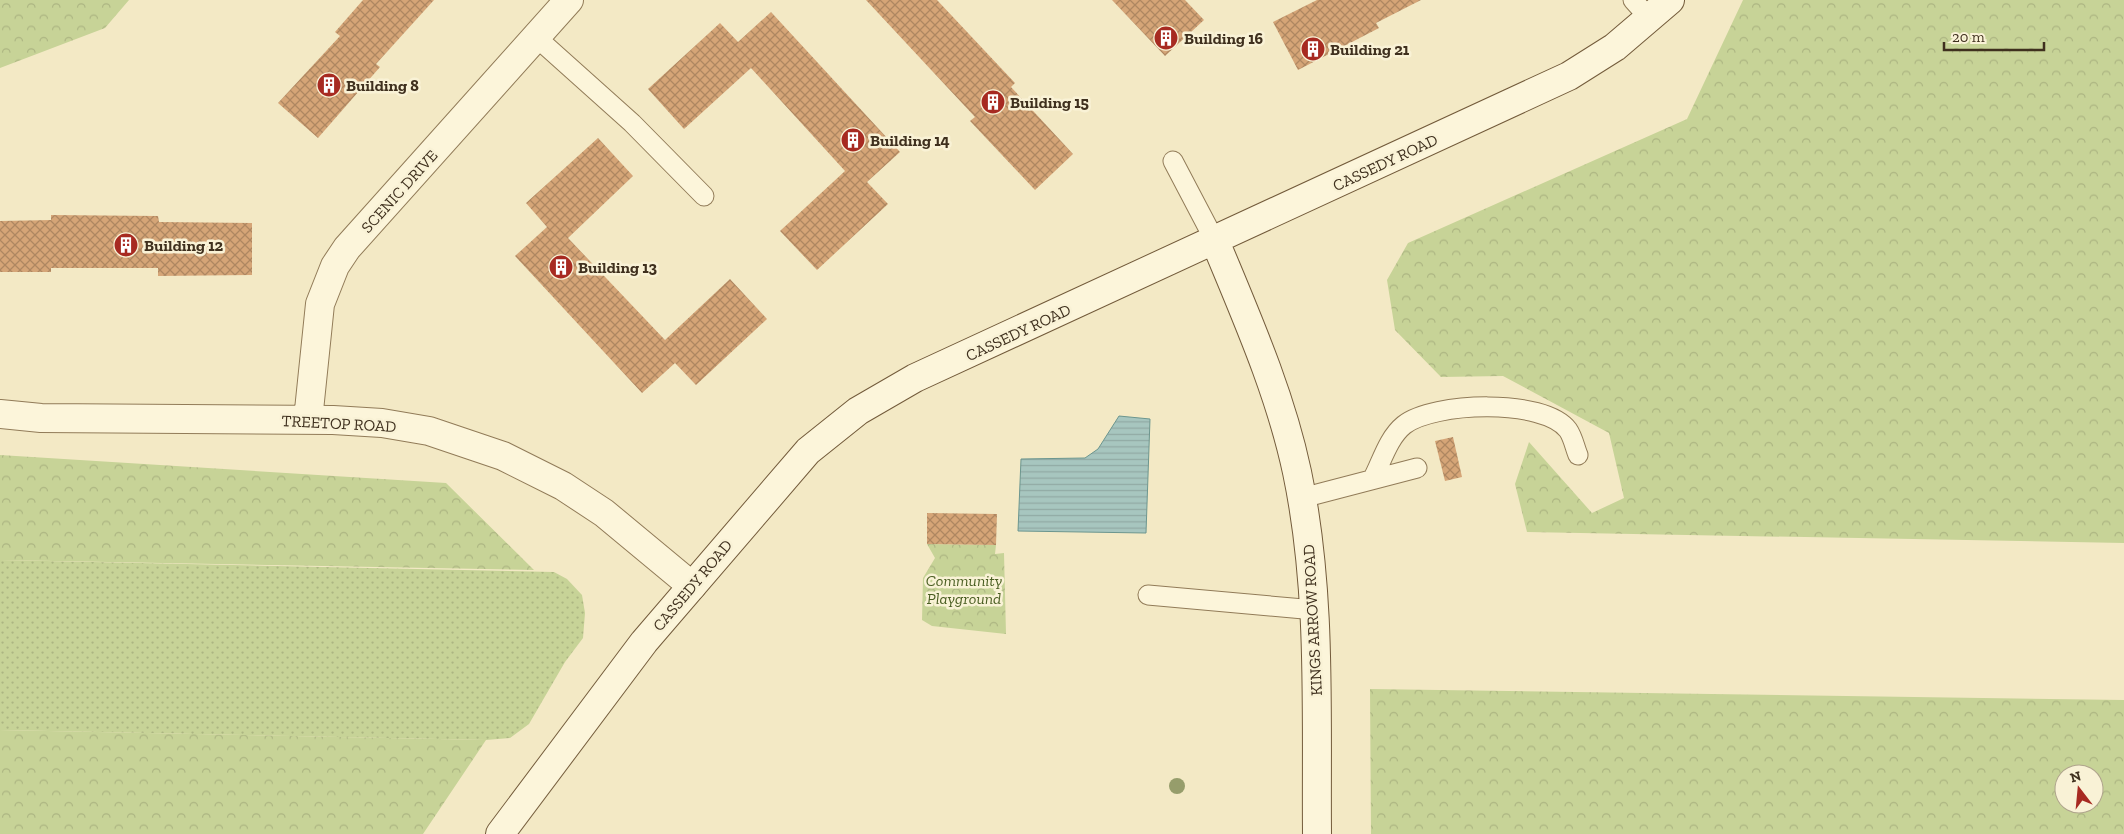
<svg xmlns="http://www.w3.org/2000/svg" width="2124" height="834" viewBox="0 0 2124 834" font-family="'Zilla Slab',serif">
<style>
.grass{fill:url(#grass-dots)}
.forest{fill:url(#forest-crowns);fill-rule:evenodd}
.water{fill:url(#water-rules);stroke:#6c968f}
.building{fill:url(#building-cross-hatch)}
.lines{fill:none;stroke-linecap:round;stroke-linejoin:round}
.lane-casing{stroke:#917b58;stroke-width:21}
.street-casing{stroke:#917b58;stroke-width:30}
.secondary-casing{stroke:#735b3b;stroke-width:30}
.lane{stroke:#fcf5da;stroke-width:19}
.street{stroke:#fcf5da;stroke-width:28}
.secondary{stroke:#fcf5da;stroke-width:28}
.tree{fill:#969d6b}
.labels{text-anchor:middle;stroke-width:5;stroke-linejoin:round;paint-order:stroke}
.poi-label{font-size:16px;font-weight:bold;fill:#3f301e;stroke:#f9f2d6;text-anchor:start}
.street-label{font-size:16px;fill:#3f301e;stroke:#f9f2d6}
.park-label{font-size:16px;font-style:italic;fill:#4a5e22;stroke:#f9f2d6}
</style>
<defs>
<pattern id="grass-dots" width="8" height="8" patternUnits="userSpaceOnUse" patternTransform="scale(1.25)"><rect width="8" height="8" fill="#c7d397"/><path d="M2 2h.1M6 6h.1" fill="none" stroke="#acb582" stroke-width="1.8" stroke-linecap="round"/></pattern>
<pattern id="forest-crowns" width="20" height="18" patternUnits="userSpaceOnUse" patternTransform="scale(1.25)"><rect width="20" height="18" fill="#c7d397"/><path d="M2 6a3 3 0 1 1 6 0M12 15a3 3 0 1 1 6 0" fill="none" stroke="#acb582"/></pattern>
<pattern id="water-rules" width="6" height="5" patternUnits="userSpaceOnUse" patternTransform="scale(1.25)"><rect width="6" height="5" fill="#a7c6bf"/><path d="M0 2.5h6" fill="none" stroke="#91aaa4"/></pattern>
<pattern id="building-cross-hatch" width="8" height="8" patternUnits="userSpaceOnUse" patternTransform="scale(1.25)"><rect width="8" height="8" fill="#d5a577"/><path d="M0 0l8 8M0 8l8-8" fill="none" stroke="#ae8761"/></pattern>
</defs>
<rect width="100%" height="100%" fill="#f3e9c5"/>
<!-- grass -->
<path class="grass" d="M0,560L554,572L567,579L582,595L585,613L583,638L565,662L529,724L510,738L486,740L0,730Z"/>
<!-- forest -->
<path class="forest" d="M0,0H129L105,28L0,68Z
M1743,0H2124V543L1527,532L1515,484L1529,442L1592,513L1624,498L1609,433L1503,376L1441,377L1395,330L1387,280L1408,243L1687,119Z
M0,455L446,483L534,570L0,560Z
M927,544L996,545L995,554L1004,553L1006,634L932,626L922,620L923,578L935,558Z
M1370,689L2124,700V834H1371ZM2064,774H2094V804H2064Z
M0,730L486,740L423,834H0Z"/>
<!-- water -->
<path class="water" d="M1119,416L1150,419L1146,533L1018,531L1021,459L1085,458L1098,449Z"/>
<!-- building -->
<path class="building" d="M363,0H434L376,64L380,67L318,138L278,103L340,36L335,32Z
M866,0H937L1015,83L1011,87L1073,154L1035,190L970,121L975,117Z
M1112,0H1185L1204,20L1165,56Z
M1317,0H1421L1376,23L1379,28L1298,70L1273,22Z
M771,12L900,152L867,182L888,204L817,270L780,231L845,171L751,68L684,129L648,89L720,23L738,42Z
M598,138L633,176L568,238L665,340L730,279L767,319L696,385L675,363L642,393L515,256L547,227L526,203Z
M51,215L158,216L159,222L252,223V275L158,276V268H51V272H0V221L51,220Z
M1453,437L1462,477L1445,481L1435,441Z
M927,513L997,514L996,545L927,544Z"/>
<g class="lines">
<defs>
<path id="lane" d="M1633,0L1650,19
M536,37L632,123L704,196
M1173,161L1215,241
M1373,478C1382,461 1388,438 1404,425C1433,402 1544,398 1568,430C1573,437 1575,448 1578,455
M1302,498L1417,468
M1148,595L1315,610"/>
<path id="street" d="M0,414L41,418L333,420L382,423L429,431L503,456L563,486L604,513L692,586
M308,420L320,304L335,266L347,248L569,0"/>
<path id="secondary" d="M1215,241C1246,316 1280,392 1297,472C1322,591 1316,713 1317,834
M500,834L644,642L808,451L858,411L915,378L1569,76L1615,47L1670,0"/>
</defs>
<!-- lane casing -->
<use href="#lane" class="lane-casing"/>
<!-- street casing -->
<use href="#street" class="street-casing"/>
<!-- secondary casing -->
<use href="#secondary" class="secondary-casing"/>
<!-- lane -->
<use href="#lane" class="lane"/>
<!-- street -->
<use href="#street" class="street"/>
<!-- secondary -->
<use href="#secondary" class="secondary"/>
</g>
<!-- trees -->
<circle class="tree" cx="1177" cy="786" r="8"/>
<!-- icons -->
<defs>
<symbol id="building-disc" viewBox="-11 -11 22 22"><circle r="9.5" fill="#a72a21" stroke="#f9f2d6"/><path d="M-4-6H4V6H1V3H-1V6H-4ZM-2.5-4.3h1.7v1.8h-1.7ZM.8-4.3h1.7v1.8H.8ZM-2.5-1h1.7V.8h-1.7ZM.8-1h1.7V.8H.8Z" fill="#fff"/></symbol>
</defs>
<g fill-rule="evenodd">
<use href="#building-disc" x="1152" y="24" width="28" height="28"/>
<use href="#building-disc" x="1299" y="35" width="28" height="28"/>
<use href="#building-disc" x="315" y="71" width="28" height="28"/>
<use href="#building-disc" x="979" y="88" width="28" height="28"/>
<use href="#building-disc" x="839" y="126" width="28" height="28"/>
<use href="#building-disc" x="112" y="231" width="28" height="28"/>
<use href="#building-disc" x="547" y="253" width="28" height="28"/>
</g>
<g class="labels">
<!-- poi labels -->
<g class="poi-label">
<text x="1184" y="44">Building 16</text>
<text x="1330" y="55">Building 21</text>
<text x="346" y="91">Building 8</text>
<text x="1010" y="108">Building 15</text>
<text x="870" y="146">Building 14</text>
<text x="144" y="251">Building 12</text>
<text x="578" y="273">Building 13</text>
</g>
<!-- street labels -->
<g class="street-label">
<text transform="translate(1385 162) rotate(-25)" y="6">CASSEDY ROAD</text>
<text transform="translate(399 191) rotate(-48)" y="6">SCENIC DRIVE</text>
<text transform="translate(1018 332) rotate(-25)" y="6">CASSEDY ROAD</text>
<text transform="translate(339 423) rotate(3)" y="6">TREETOP ROAD</text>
<text transform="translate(692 585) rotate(-50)" y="6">CASSEDY ROAD</text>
<text transform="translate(1312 620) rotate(-93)" y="6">KINGS ARROW ROAD</text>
</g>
<!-- park labels -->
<g class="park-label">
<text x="964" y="586">Community<tspan x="964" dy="18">Playground</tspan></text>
</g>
</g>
<!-- north arrow -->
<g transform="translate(2079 789) rotate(344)"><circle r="24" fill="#f9f2d6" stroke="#afa48c"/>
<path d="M0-4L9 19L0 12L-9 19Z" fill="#a72a21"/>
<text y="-8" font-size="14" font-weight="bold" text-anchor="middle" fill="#3f301e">N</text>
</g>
<!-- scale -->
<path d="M1944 42v8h100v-8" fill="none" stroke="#3f301e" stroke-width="2.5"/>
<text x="1952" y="42" font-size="15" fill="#3f301e" stroke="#f9f2d6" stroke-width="4" paint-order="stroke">20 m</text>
</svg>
